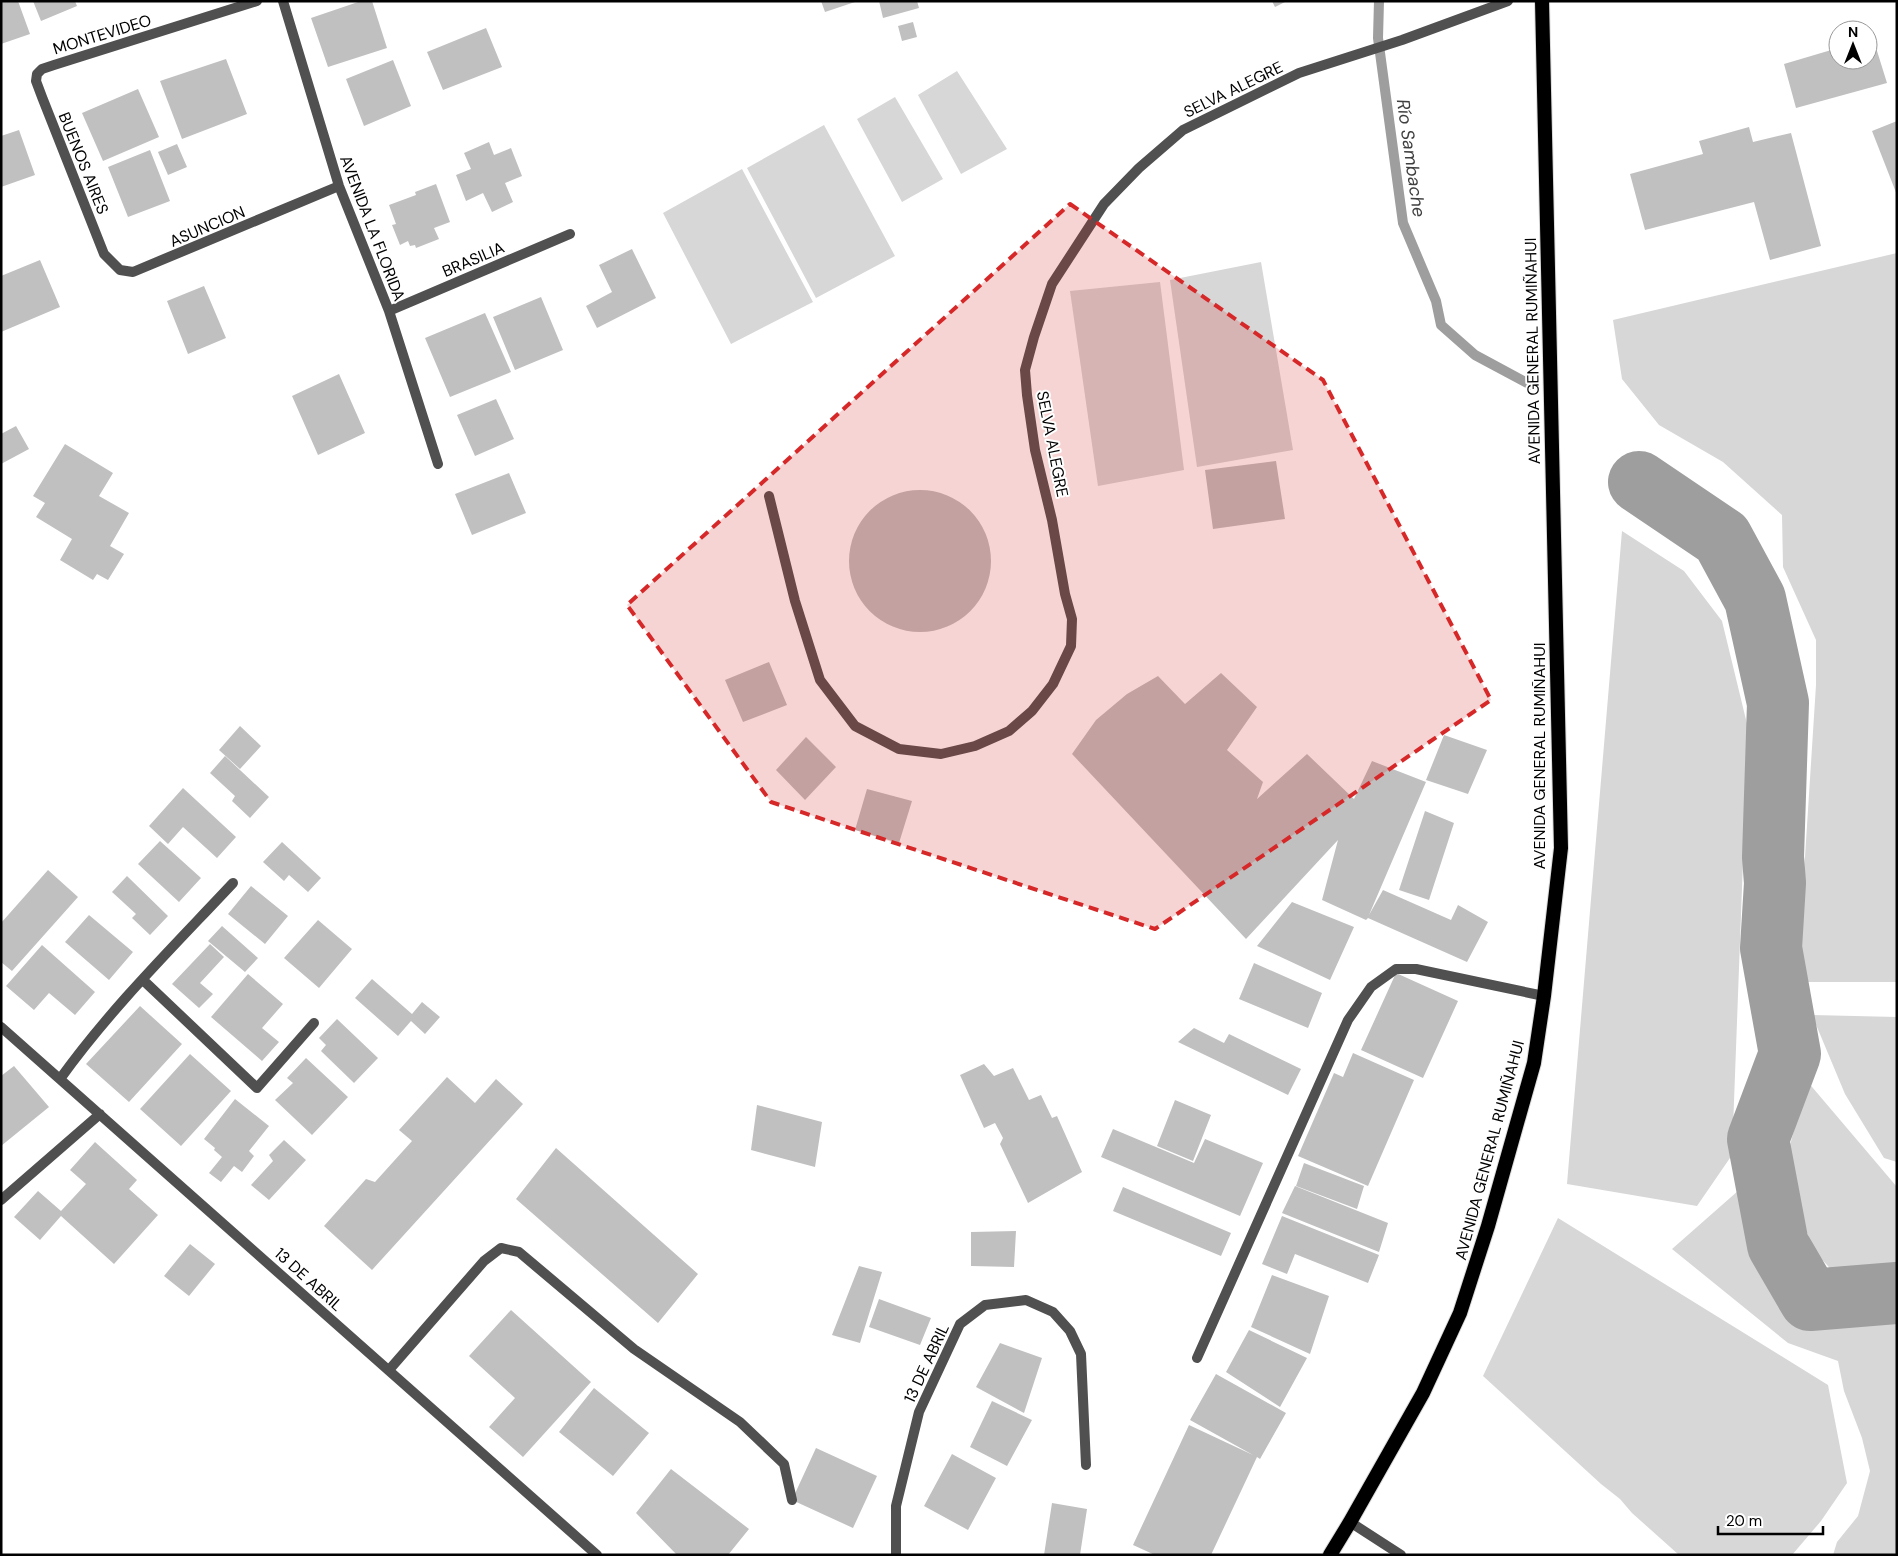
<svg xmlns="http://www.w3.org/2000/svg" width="1898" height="1556" viewBox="0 0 1898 1556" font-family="'DM Sans',sans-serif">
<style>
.green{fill:#d7d7d7}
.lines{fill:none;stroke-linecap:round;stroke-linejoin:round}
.stream{stroke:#9e9e9e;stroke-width:10}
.river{stroke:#9e9e9e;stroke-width:62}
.building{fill:#c0c0c0}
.trunk-casing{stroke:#dbdbdb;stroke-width:16}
.service{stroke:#505050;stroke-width:10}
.minor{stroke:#505050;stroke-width:10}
.trunk{stroke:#000;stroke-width:14}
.marked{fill:#d62828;fill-opacity:0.2;stroke:#d62828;stroke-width:4;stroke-dasharray:10 6;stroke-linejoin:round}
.labels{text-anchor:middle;stroke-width:4;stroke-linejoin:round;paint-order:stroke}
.street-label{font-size:16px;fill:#000;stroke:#fff}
.water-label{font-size:18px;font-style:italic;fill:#3f3f3f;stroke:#fff}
</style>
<rect width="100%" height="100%" fill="#fff"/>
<!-- green -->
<path class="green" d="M957,71L1007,149L961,174L918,95Z
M895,97L943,179L902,202L857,119Z
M824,125L895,256L816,298L747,168Z
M742,169L813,302L731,344L663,213Z
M1897,253V982H1797L1816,685V640L1783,567L1782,515L1723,462L1659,425L1622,379L1613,320Z
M1261,262L1293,450L1197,467L1170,280Z
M1160,282L1184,470L1098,486L1070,291Z
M1622,531L1684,571L1722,621L1748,728L1732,1155L1697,1206L1567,1184Z
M1812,1015L1897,1017V1162L1884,1158L1845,1094Z
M1807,1081L1897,1187V1273L1839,1278L1816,1253L1789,1192V1149Z
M1747,1183L1775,1286L1799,1318C1832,1319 1864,1313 1897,1313V1555H1833L1837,1542L1858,1516L1870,1471L1862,1438L1844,1391L1838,1361L1788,1343L1672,1249Z
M1558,1218L1828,1385L1847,1483L1821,1521L1792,1555H1679L1632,1513L1620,1499L1601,1484L1483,1376Z"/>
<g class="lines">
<!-- stream -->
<path class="stream" d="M1379,1L1378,38L1403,223L1436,301L1441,325L1475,355L1531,385"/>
<!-- river -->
<path class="river" d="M1639,482L1722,538L1755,599L1778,703L1773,857L1775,883L1771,948L1790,1054L1758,1139L1778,1245L1810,1300L1897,1293"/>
</g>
<!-- building -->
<path class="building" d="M1,1H18L30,34L1,44Z
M33,1H75L77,6L41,21Z
M361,1H372L387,48L328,67L311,18Z
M821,1H855V2L825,12Z
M879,1H917L919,8L883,18Z
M1272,1H1287L1275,7Z
M913,22L917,37L902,41L898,26Z
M486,28L502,67L443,90L427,52Z
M1873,38L1887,83L1796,108L1784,64L1838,48V60H1868V39Z
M226,59L247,114L182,139L160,81Z
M393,60L411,106L364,126L346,79Z
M138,89L159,137L103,161L82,113Z
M1897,121V195L1872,131Z
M1749,127L1753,142L1791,133L1821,246L1770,260L1754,202L1645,230L1630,174L1703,154L1699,141Z
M19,130L35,175L1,187V136Z
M489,142L494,155L511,148L522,176L505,183L513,202L492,212L483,193L466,201L456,175L471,169L464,153Z
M177,144L187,167L168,175L158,152Z
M150,150L170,201L128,217L108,167Z
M436,184L450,222L434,228L439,239L416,248L415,245L410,246L408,241L400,245L392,225L396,224L389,205L416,195L415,192Z
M632,249L656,298L597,328L586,306L612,292L599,265Z
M40,260L60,307L1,332V276Z
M204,286L226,338L188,354L167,301Z
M541,297L563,350L515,370L493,317Z
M485,313L511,372L450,397L425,338Z
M339,374L365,433L318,455L292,396Z
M496,399L514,439L475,456L457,415Z
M16,426L29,449L1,464V434Z
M65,444L113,473L99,496L129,513L110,546L124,554L108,580L97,574L93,580L60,560L72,539L36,517L45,503L33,496Z
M1276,461L1285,519L1213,529L1205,470Z
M509,473L526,513L472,535L455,494Z
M849 561a71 71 0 1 1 142 0a71 71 0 1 1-142 0Z
M769,662L787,705L743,722L725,680Z
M1221,673L1257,707L1227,750L1263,782L1257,799L1307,754L1354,799L1372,761L1426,782L1369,915L1383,890L1451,920L1458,905L1488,922L1467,962L1368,918L1366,920L1322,900L1338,840L1246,939L1072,754L1096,720L1127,694L1158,676L1185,704Z
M240,726L261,746L240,769L219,750Z
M1444,735L1487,750L1468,794L1426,780Z
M806,737L836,767L805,800L776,770Z
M225,756L269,797L250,818L232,801L235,796L210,773Z
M183,788L236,837L217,858L183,827L168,844L149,826Z
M867,789L912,801L899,843L855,830Z
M1425,811L1454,823L1429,900L1399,890Z
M160,841L201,878L179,902L138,864Z
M282,842L321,878L308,892L289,875L284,881L263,862Z
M48,870L78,897L12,971L1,962V923Z
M127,876L168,916L150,935L132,918L136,914L112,892Z
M251,886L288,916L265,944L228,914Z
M1292,902L1354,927L1330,980L1257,946Z
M89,915L133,952L109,980L65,942Z
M318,920L352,949L319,988L284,958Z
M222,926L258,958L245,972L208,941Z
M210,944L224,957L200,983L213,994L199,1008L172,984Z
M42,945L95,992L75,1015L49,993L34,1010L6,986Z
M1254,963L1322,993L1308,1028L1239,999Z
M1396,973L1458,1001L1423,1078L1361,1050Z
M248,974L283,1004L262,1028L279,1042L262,1061L211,1017Z
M372,979L412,1014L422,1002L440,1017L425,1034L411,1021L398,1036L355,998Z
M140,1006L182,1044L129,1102L86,1064Z
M337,1019L378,1058L354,1083L321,1051L326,1045L319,1038Z
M1194,1028L1224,1043L1229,1034L1301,1069L1288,1095L1178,1042Z
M1353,1053L1414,1080L1368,1186L1298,1156L1334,1073L1343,1077Z
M190,1054L231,1091L181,1146L140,1109Z
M306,1058L348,1097L312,1135L275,1100L293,1083L287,1078Z
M984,1064L994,1076L1013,1068L1029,1100L1041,1095L1052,1118L1057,1116L1082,1172L1028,1203L1000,1144L1003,1138L995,1123L984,1128L960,1075Z
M14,1066L49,1107L1,1146V1076Z
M447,1077L475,1103L496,1079L523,1104L372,1270L324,1226L366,1179L375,1182L412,1141L399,1130Z
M235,1099L269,1126L249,1151L254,1156L242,1172L234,1166L221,1182L209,1173L222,1157L214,1150L215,1148L204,1139Z
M1175,1100L1211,1115L1193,1161L1157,1146Z
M757,1105L822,1122L815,1167L751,1150Z
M1113,1129L1194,1163L1205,1139L1263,1163L1240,1216L1101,1157Z
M284,1140L306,1160L269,1200L251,1185L273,1161L269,1155Z
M95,1142L137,1180L129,1189L158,1215L114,1264L61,1216L40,1240L14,1217L38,1191L61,1211L86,1184L70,1170Z
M556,1148L698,1274L658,1323L516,1199Z
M1304,1163L1364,1186L1357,1209L1296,1186Z
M1295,1186L1388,1223L1379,1252L1282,1213Z
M1123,1187L1231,1233L1221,1256L1113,1211Z
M1282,1216L1379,1255L1368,1283L1295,1254L1287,1274L1262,1264Z
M1016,1231L1014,1267L971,1266V1232Z
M190,1244L215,1264L189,1296L164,1276Z
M859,1266L882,1272L860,1343L832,1335Z
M1272,1275L1329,1296L1310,1354L1251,1327Z
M879,1299L931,1318L920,1345L869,1327Z
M511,1310L591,1382L523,1457L489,1427L515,1398L469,1356Z
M1249,1330L1307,1358L1280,1407L1226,1372Z
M1000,1343L1042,1358L1024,1413L976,1387Z
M1216,1374L1286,1413L1260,1459L1257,1457L1211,1555H1155L1133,1545L1189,1425L1253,1455L1190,1420Z
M594,1388L649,1433L613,1476L559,1432Z
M992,1401L1032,1420L1007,1466L970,1447Z
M816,1448L877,1476L853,1528L792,1500Z
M952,1454L996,1478L968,1530L924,1506Z
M671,1469L749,1529L728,1555H677L636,1513Z
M1052,1503L1087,1509L1080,1555H1044Z"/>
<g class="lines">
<defs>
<path id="trunk" d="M1330,1555L1350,1522L1423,1393L1460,1313L1488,1226L1534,1063L1544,996L1561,848L1542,1"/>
</defs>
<!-- trunk casing -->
<use href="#trunk" class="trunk-casing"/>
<!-- service -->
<path class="service" d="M1350,1522L1401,1555"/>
<!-- minor -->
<path class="minor" d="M257,1L54,65L42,69L37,74L36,81L42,97L104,254L120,270L133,272L339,186
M283,1L339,186L389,311L438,464
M389,311L570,234
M769,496L795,601L820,680L855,726L899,749L941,754L975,746L1009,731L1032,711L1053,684L1071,646L1072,619L1065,594L1052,520L1035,450L1027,395L1025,370L1034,337L1052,284L1104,204L1139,168L1183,130L1299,73L1402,40L1508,1
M143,980L257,1088L314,1023
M1,1027L597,1555
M60,1079C111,1008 174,946 233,883
M1,1200L100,1114
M1197,1358L1348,1020L1371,987L1396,969H1416L1544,996
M389,1370L484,1261L501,1248L519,1252L634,1349L740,1422L784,1464L792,1500
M896,1555V1506L919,1412L960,1324L985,1305L1026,1300L1053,1312L1070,1331L1081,1354L1086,1465"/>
<!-- trunk -->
<use href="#trunk" class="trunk"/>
</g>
<!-- marked area -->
<path class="marked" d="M1070,204L1323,380L1491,700L1155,929L771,802L627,605Z"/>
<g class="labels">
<!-- street labels -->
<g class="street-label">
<text transform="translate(102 34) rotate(-17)" y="6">MONTEVIDEO</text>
<text transform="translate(1233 89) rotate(-26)" y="6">SELVA ALEGRE</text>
<text transform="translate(84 163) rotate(68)" y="6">BUENOS AIRES</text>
<text transform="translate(207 226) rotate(-23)" y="6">ASUNCION</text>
<text transform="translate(373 228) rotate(69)" y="6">AVENIDA LA FLORIDA</text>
<text transform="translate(473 259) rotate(-23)" y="6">BRASILIA</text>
<text transform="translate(1532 351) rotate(-91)" y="6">AVENIDA GENERAL RUMIÑAHUI</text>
<text transform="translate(1053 444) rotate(79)" y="6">SELVA ALEGRE</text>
<text transform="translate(1539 756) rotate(-90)" y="6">AVENIDA GENERAL RUMIÑAHUI</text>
<text transform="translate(1489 1150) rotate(-75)" y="6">AVENIDA GENERAL RUMIÑAHUI</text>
<text transform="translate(309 1279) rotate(42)" y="6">13 DE ABRIL</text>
<text transform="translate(926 1363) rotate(-65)" y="6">13 DE ABRIL</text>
</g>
<!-- water labels -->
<g class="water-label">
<text transform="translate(1411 158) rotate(82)" y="6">Río Sambache</text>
</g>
</g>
<!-- border -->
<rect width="1898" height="1556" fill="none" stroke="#000000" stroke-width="5"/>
<!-- north arrow -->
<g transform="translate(1853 45)"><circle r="24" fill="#ffffff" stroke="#999999"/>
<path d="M0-4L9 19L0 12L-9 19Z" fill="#000000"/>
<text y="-8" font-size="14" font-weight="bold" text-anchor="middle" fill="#000000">N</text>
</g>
<!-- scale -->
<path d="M1718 1526v8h105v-8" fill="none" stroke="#000000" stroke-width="2.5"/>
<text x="1726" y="1526" font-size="15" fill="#000000" stroke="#ffffff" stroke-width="4" paint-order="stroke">20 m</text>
</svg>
